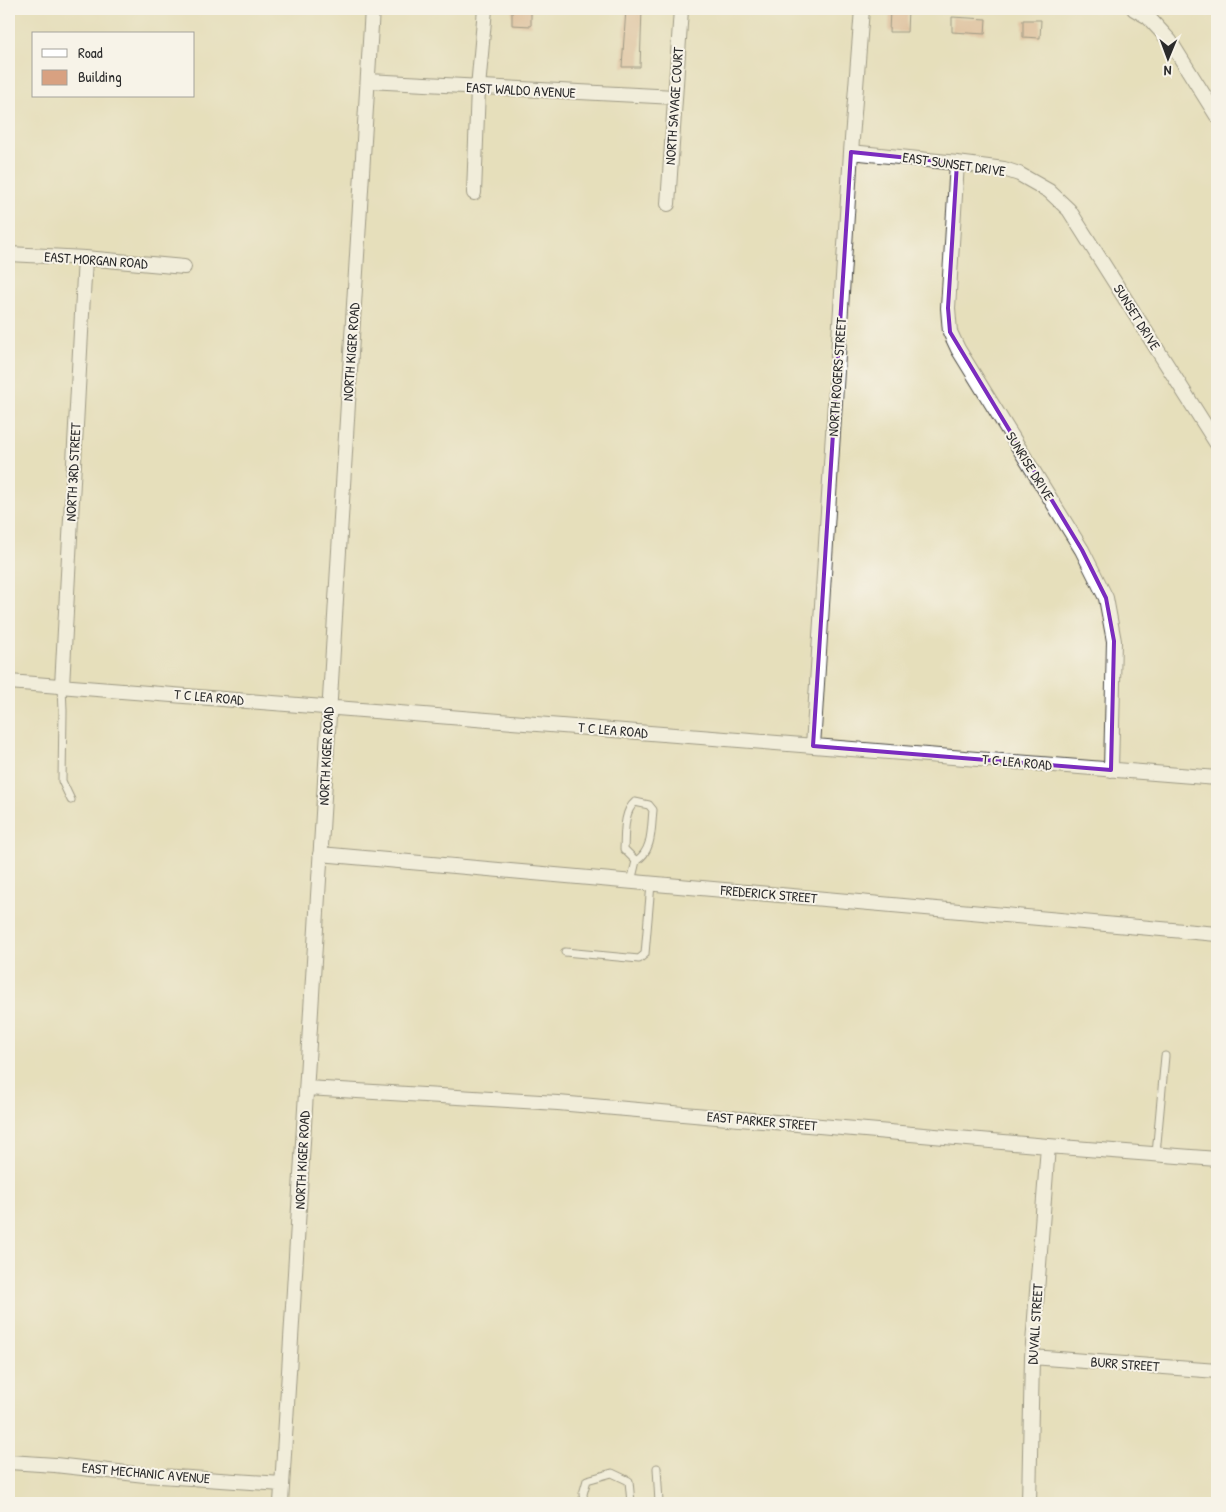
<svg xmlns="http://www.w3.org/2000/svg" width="1226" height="1512" viewBox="0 0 1226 1512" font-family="'Patrick Hand',sans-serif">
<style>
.building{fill:#d8a181}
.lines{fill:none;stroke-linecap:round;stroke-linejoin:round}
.service-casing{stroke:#474641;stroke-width:9}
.minor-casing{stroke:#474641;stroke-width:16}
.service{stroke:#fff;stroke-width:7}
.minor{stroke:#fff;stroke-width:14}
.marked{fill:none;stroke:#7b2cbf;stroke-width:4;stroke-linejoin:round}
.labels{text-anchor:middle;stroke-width:4;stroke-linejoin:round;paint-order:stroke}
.street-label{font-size:14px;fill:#2b2b2b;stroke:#f7f3e8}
</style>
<rect width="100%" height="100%" fill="#f7f3e8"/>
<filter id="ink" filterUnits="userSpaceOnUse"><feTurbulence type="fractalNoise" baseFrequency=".02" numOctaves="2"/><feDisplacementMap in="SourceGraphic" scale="10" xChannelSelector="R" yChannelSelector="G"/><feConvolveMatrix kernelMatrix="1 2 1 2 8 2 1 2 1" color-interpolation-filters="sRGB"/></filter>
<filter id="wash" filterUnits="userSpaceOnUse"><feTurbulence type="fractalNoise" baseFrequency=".0096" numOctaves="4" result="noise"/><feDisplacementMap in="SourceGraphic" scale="20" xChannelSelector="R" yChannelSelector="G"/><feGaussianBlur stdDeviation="1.12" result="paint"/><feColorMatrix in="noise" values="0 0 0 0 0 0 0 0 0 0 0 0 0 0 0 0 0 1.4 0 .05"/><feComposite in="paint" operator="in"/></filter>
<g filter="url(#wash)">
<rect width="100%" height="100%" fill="#e6dfbb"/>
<g id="blocks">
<!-- building -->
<path class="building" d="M512,9H531V26L512,25Z
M626,9H642L640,67H622Z
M890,9H908L907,32H889Z
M952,17L986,19L985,34L952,32Z
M1023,20H1041L1040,38L1023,37Z"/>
</g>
</g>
<g filter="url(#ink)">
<use href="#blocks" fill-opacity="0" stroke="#474641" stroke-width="1"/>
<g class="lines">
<defs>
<path id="service" d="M62,686L63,711L62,781L71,800
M631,882L636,861C653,851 651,828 653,810L649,805L635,802C623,812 625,834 624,849L636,861
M565,952L639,959L645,954L651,884
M1156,1154L1165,1056
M657,1468L659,1503
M584,1503L583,1494L587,1480L612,1473L629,1481L631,1503"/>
<path id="minor" d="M1134,9L1148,17L1170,41L1217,116
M368,81L675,97
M851,152L957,163L1004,169L1019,174L1049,191L1069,210L1217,444
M957,163L948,308L950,332L958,349L1082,550L1106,598L1114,641L1111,770
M474,193L478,88L485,9
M668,204L681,9
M9,254L85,258L184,267
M9,682L1217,778
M62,686L85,258
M813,746L851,152L862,9
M320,854L1217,934
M307,1088L558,1103L1048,1146L1217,1159
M1032,1357L1217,1371
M9,1462L55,1465L145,1475L282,1484
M281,1503L372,9
M1029,1503L1032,1357L1048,1146"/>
</defs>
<!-- service casing -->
<use href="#service" class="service-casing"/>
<!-- minor casing -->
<use href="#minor" class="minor-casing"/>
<!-- service -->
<use href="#service" class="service"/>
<!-- minor -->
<use href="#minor" class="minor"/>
</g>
</g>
<!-- marked area -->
<path d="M0 0H1226V1512H0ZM851,152L957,163L948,308L950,332L1082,550L1106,598L1114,641L1111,770L813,746Z" fill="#e6dfbb" fill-opacity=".55" fill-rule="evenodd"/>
<path class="marked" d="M851,152L957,163L948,308L950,332L1082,550L1106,598L1114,641L1111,770L813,746Z"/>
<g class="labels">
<!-- street labels -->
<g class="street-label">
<text transform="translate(521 90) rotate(3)" y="5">EAST WALDO AVENUE</text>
<text transform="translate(674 106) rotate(-86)" y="5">NORTH SAVAGE COURT</text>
<text transform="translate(954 164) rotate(8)" y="5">EAST SUNSET DRIVE</text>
<text transform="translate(96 260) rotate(4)" y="5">EAST MORGAN ROAD</text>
<text transform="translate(1137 317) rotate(58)" y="5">SUNSET DRIVE</text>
<text transform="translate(351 352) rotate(-86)" y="5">NORTH KIGER ROAD</text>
<text transform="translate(837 377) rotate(-86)" y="5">NORTH ROGERS STREET</text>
<text transform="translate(1030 466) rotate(58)" y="5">SUNRISE DRIVE</text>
<text transform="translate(73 472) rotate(-87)" y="5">NORTH 3RD STREET</text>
<text transform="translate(209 697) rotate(5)" y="5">T C LEA ROAD</text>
<text transform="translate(613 730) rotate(5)" y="5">T C LEA ROAD</text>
<text transform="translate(326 756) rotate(-87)" y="5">NORTH KIGER ROAD</text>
<text transform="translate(1017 762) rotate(5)" y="5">T C LEA ROAD</text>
<text transform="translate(769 894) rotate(5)" y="5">FREDERICK STREET</text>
<text transform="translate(762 1121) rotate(5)" y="5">EAST PARKER STREET</text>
<text transform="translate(302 1160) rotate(-87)" y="5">NORTH KIGER ROAD</text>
<text transform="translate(1035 1324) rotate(-86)" y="5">DUVALL STREET</text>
<text transform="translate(1125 1364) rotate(4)" y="5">BURR STREET</text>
<text transform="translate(146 1473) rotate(5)" y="5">EAST MECHANIC AVENUE</text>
</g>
</g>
<!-- margin -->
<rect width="1226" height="1512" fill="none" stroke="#f7f3e8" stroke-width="30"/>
<!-- legend -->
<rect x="32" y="32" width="162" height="65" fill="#f7f3e8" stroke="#a5a39c"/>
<rect x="42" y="49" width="25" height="8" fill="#ffffff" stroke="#a5a39c"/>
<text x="78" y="58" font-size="15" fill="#2b2b2b">Road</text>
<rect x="42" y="70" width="25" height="15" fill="#d8a181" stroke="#a5a39c"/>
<text x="78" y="82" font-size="15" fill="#2b2b2b">Building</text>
<!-- north arrow -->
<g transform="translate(1168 58) rotate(181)" stroke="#f7f3e8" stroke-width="4" paint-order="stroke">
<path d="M0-4L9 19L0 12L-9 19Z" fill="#2b2b2b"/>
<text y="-8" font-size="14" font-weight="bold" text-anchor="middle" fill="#2b2b2b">N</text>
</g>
</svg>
